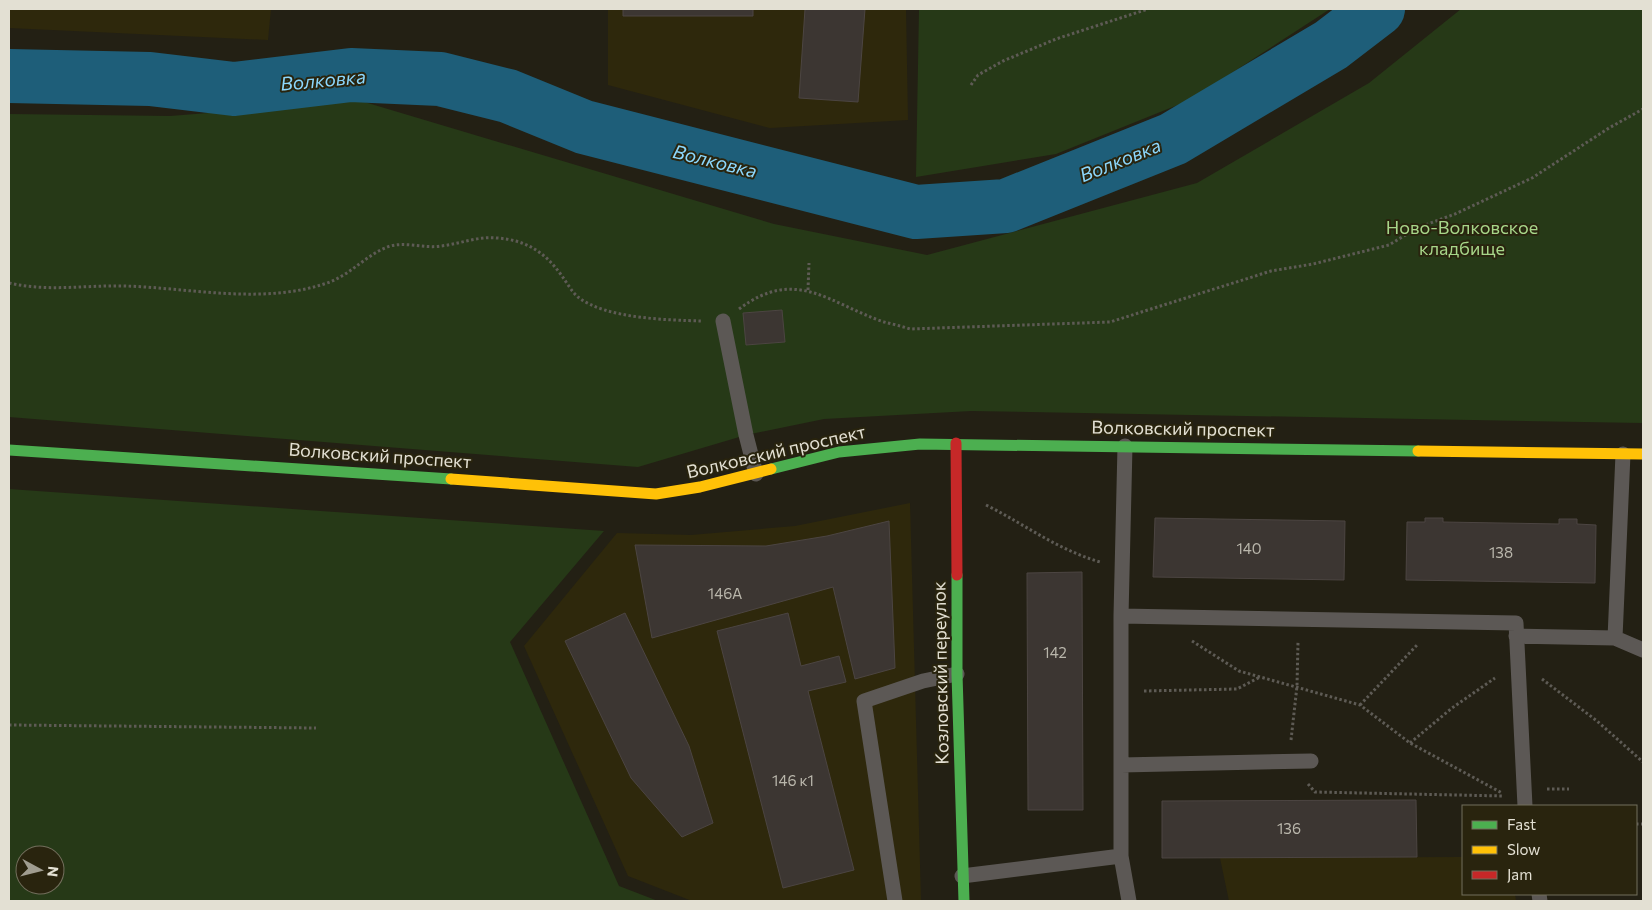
<svg xmlns="http://www.w3.org/2000/svg" width="1652" height="910" viewBox="0 0 1652 910" font-family="Commissioner,sans-serif">
<style>
.built{fill:#2e280c}
.green{fill:#263917;fill-rule:evenodd}
.lines{fill:none;stroke-linecap:round;stroke-linejoin:round}
.river{stroke:#1e5e79;stroke-width:54}
.building{fill:#3c3632;stroke:#4c4542}
.path{stroke:#5e5b55;stroke-width:3;stroke-dasharray:2.5 2.5;stroke-linecap:butt}
.lane{stroke:#5c5855;stroke-width:15}
.fast{stroke:#4caf50;stroke-width:11}
.slow{stroke:#ffc107;stroke-width:11}
.jam{stroke:#c62828;stroke-width:11}
.labels{text-anchor:middle;stroke-width:4;stroke-linejoin:round;paint-order:stroke}
.number-label{font-size:15px;fill:#b9b6ab}
.park-label{font-size:18px;fill:#a7d689;stroke:#29240e}
.street-label{font-size:18px;fill:#e3e0d3;stroke:#29240e}
.water-label{font-size:19px;font-style:italic;fill:#8cd7fc;stroke:#29240e}
</style>
<rect width="100%" height="100%" fill="#232014"/>
<!-- built -->
<path class="built" d="M9,9H271L268,40L9,28Z
M608,9H906L908,120L770,128L608,85Z
M910,503L921,901H692L628,876L524,646L617,533L691,535L795,526Z
M1463,857V894H1515L1516,901H1229L1220,858Z"/>
<!-- green -->
<path class="green" d="M919,9H1330L1190,100L1056,154L916,177Z
M1461,9H1643V423L971,411L824,419L746,435L638,467L9,417V114L170,116L361,101L774,224L927,255L1197,183L1369,83Z
M9,489L604,531L510,642L619,886L658,901H9ZM25,855H55V885H25Z"/>
<g class="lines">
<!-- river -->
<path class="river" d="M9,76L150,79L234,89L351,75L440,79L508,96L584,127L916,212L1006,206L1173,139L1331,45L1378,9"/>
</g>
<!-- building -->
<path class="building" d="M623,9H753V16H623Z
M805,9H865L858,102L799,98Z
M782,310L785,342L746,345L743,313Z
M1155,518L1345,521L1344,580L1153,577Z
M1425,518H1443V522L1559,524V519H1577V524L1596,525L1595,583L1406,580L1407,522H1425Z
M889,521L895,668L855,679L833,587L652,638L635,545L766,546L827,536Z
M1082,572L1083,810H1028L1027,573Z
M625,613L689,746L713,823L682,837L631,778L565,641Z
M788,613L801,666L839,656L846,682L808,691L854,870L783,888L717,631Z
M1416,800L1417,857L1162,858V801Z"/>
<g class="lines">
<!-- path -->
<path class="path" d="M971,85L978,75L1003,61L1056,39L1148,9
M9,283C48,292 85,285 125,286C191,288 263,305 327,283C350,275 364,257 385,248C401,240 424,249 441,246C460,244 477,236 497,238C526,240 545,252 562,276C567,283 572,292 578,297C606,319 668,320 702,321
M808,290L809,263
M739,309C796,266 830,304 884,322C892,324 901,326 910,329L1110,322L1271,271L1313,264L1389,245L1417,228L1455,214L1532,178L1609,128L1643,109
M986,505C1026,525 1056,549 1100,562
M1192,641L1239,671L1360,705L1410,743L1502,793
M1542,679L1597,721L1643,762
M1144,691L1237,689L1260,677
M1360,705L1418,644
M9,725L316,728
M1291,740L1297,686L1298,642
M1410,743L1452,708L1495,678
M1308,784L1315,792L1503,796
M1547,789H1569
M1636,824H1643"/>
<!-- lane -->
<path class="lane" d="M723,321L746,435L756,474
M1125,446L1121,616L1516,623L1525,806
M1121,616V856L1129,901
M1516,636L1615,638L1643,650
M1615,638L1623,454
M1121,765L1311,761
M962,876L1121,856
M1539,894L1540,901
M895,901L864,701L923,681L957,674"/>
<!-- fast -->
<path class="fast" d="M9,450L451,479
M771,469L839,452L920,444L1418,451
M957,575V674L964,901"/>
<!-- slow -->
<path class="slow" d="M1418,451L1643,454
M451,479L656,494L700,487L771,469"/>
<!-- jam -->
<path class="jam" d="M956,443L957,575"/>
</g>
<g class="labels">
<!-- number labels -->
<g class="number-label">
<text x="1249" y="554">140</text>
<text x="1501" y="558">138</text>
<text x="725" y="599">146А</text>
<text x="1055" y="658">142</text>
<text x="793" y="786">146 к1</text>
<text x="1289" y="834">136</text>
</g>
<!-- park labels -->
<g class="park-label">
<text x="1462" y="234">Ново-Волковское<tspan x="1462" dy="21">кладбище</tspan></text>
</g>
<!-- street labels -->
<g class="street-label">
<text transform="translate(1183 429) rotate(1)" y="6">Волковский проспект</text>
<text transform="translate(776 452) rotate(-13)" y="6">Волковский проспект</text>
<text transform="translate(380 456) rotate(4)" y="6">Волковский проспект</text>
<text transform="translate(941 673) rotate(-91)" y="6">Козловский переулок</text>
</g>
<!-- water labels -->
<g class="water-label">
<text transform="translate(323 80) rotate(-5)" y="7">Волковка</text>
<text transform="translate(1120 160) rotate(-22)" y="7">Волковка</text>
<text transform="translate(715 161) rotate(14)" y="7">Волковка</text>
</g>
</g>
<!-- border -->
<rect width="1652" height="910" fill="none" stroke="#e3e0d3" stroke-width="20"/>
<!-- legend -->
<rect x="1462" y="805" width="175" height="90" fill="#29240e" stroke="#736f5d"/>
<rect x="1472" y="821" width="25" height="8" fill="#4caf50" stroke="#736f5d"/>
<text x="1507" y="830" font-size="15" fill="#e3e0d3">Fast</text>
<rect x="1472" y="846" width="25" height="8" fill="#ffc107" stroke="#736f5d"/>
<text x="1507" y="855" font-size="15" fill="#e3e0d3">Slow</text>
<rect x="1472" y="871" width="25" height="8" fill="#c62828" stroke="#736f5d"/>
<text x="1507" y="880" font-size="15" fill="#e3e0d3">Jam</text>
<!-- north arrow -->
<g transform="translate(40 870) rotate(97)"><circle r="24" fill="#29240e" stroke="#736f5d"/>
<path d="M0-4L9 19L0 12L-9 19Z" fill="#a09d90"/>
<text y="-8" font-size="14" font-weight="bold" text-anchor="middle" fill="#e3e0d3">N</text>
</g>
</svg>
